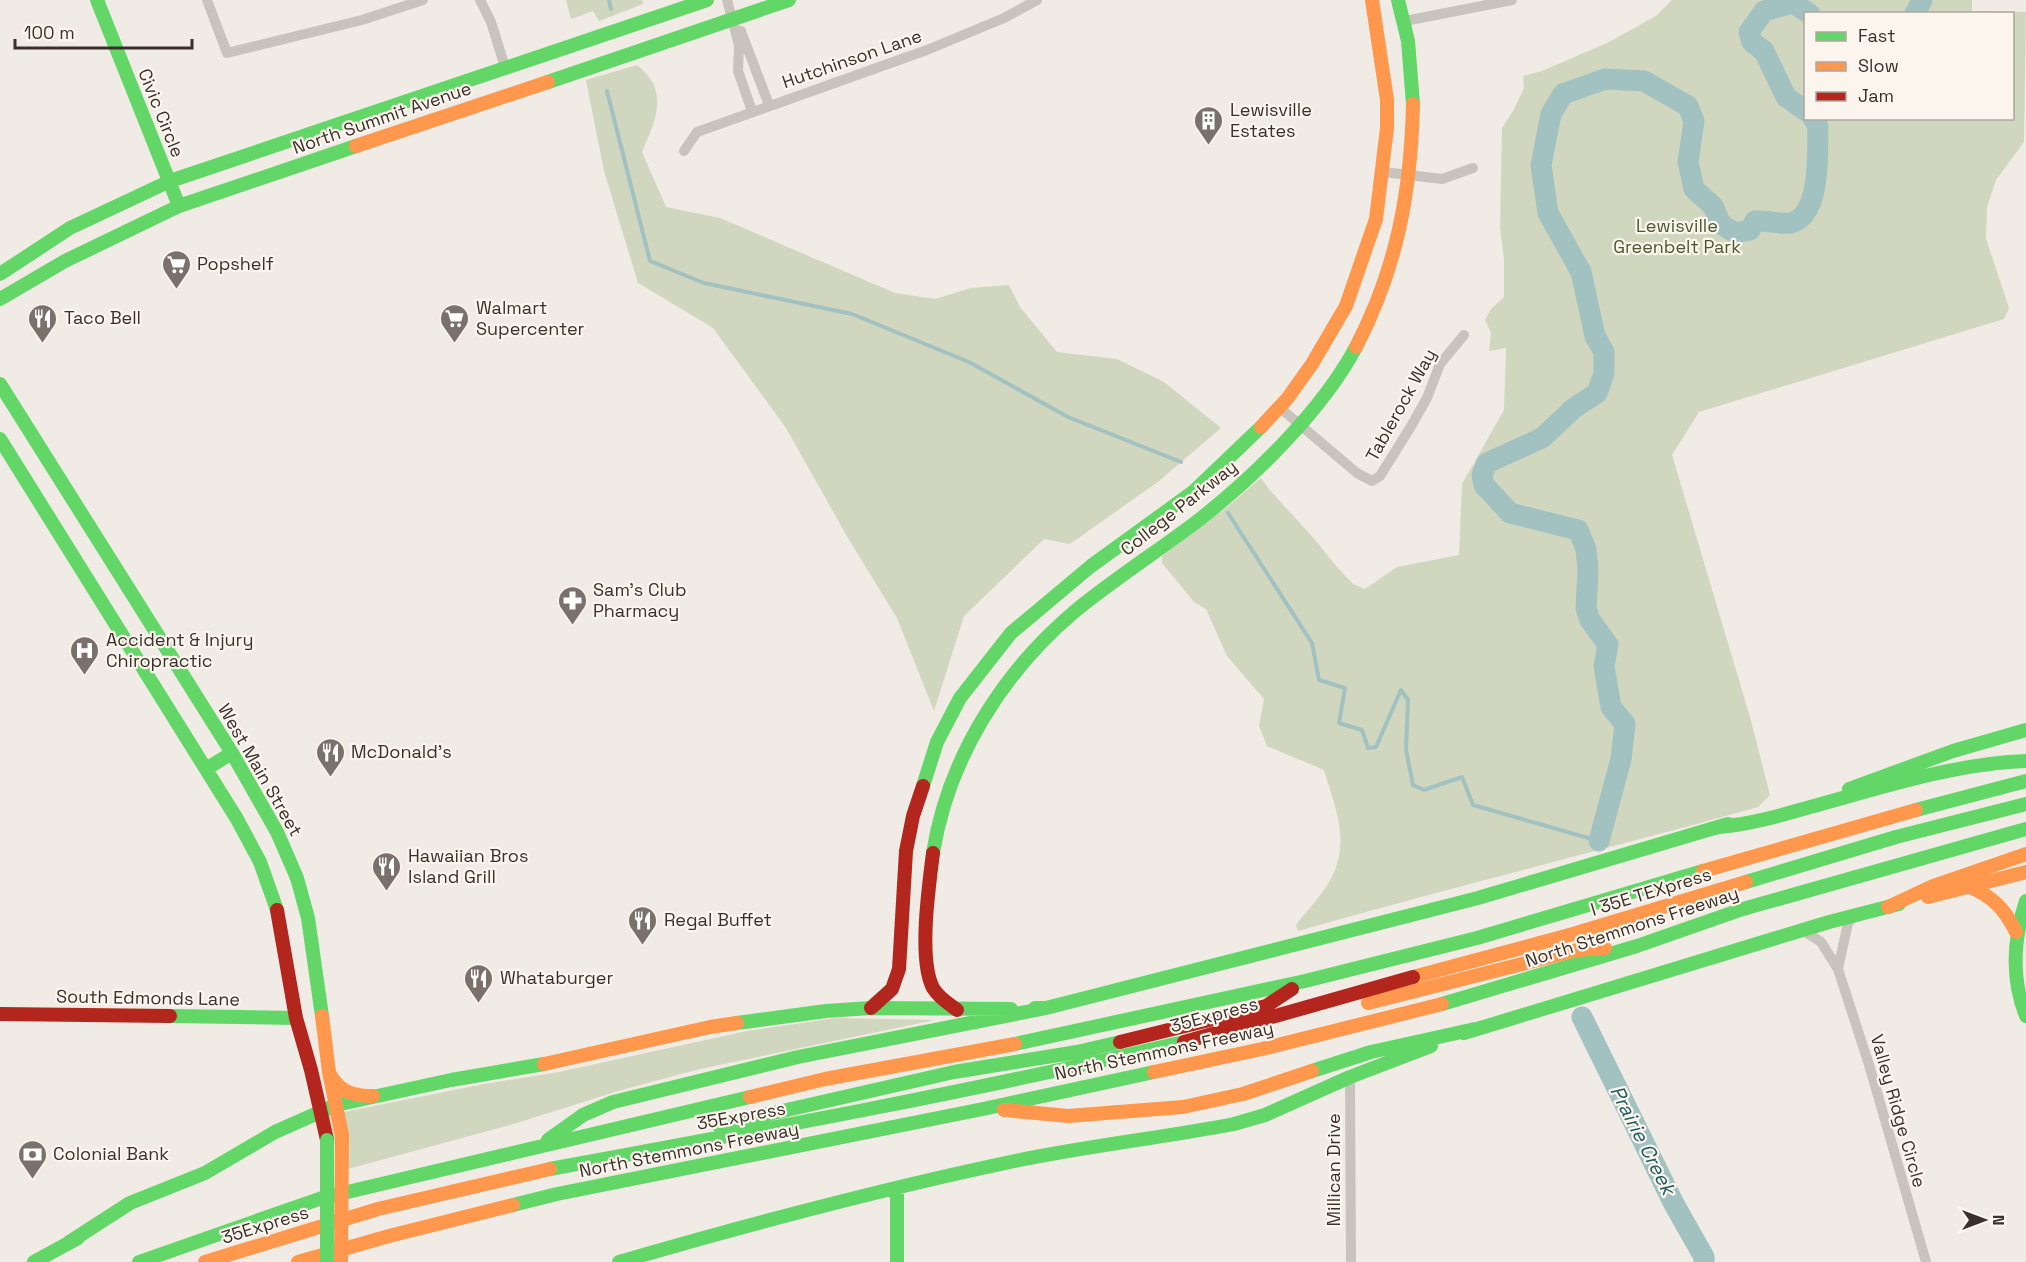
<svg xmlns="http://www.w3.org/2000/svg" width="2026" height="1262" viewBox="0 0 2026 1262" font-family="'Space Grotesk',sans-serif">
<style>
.green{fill:#d1d6bf;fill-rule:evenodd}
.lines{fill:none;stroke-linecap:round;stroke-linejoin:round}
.stream{stroke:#a1c2c1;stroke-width:4}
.river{stroke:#a1c2c1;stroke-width:21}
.street{stroke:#c9c3be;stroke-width:10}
.fast{stroke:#63d668;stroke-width:14}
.slow{stroke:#ff974d;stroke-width:14}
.jam{stroke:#b3261e;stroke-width:14}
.fast-bridge{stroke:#63d668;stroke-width:14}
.slow-bridge{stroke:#ff974d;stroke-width:14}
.labels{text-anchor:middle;stroke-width:4.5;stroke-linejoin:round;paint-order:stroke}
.street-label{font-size:18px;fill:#3b302b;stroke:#fbf5ee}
.poi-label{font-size:18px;fill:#3b302b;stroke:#fbf5ee;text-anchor:start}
.park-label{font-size:18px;fill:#4a5a2e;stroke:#fbf5ee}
.water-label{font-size:20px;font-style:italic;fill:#1f5a5e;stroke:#fbf5ee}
</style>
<rect width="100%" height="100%" fill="#f0ebe5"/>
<!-- green -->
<path class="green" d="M566,0H642L643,4L599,21L593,11L571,19Z
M1672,0H1972V11L2026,12L2024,142L1996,180L1987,207L1986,239L2009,308L2004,319L1699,412L1672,455L1750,717L1770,795L1758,807C1605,850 1451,887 1298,931L1296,925C1306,912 1319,898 1328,884C1352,844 1336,811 1324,770L1267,746L1259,726L1264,699L1227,656L1206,609L1194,602L1162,563V556L1226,508L1261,478L1268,488L1317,542L1336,566L1353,584L1365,589L1397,567L1459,555L1462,484L1504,410L1506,348L1489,351L1491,333L1485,320L1491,309L1504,297V259L1500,228L1502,128L1513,111L1524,88L1523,76L1542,71L1609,42L1656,16ZM1806,14H2012V118H1806Z
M637,65C670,91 656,119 642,152L666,207L720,218L895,293L935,299L971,288L1009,285L1020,307L1057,352L1117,359L1164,382L1221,428L1159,481L1070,544L1044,539L964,616L934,711L897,618L848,538L786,428L713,328L638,283L604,171L586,80Z
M836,1018L935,1020L700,1069L618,1091L517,1123L344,1170L324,1116L484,1084L559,1072L747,1031Z"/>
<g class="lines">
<!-- stream -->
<path class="stream" d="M609,0L611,9
M607,91L650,261L704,283L852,314L969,362L1068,417L1181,462
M1228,513L1312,643L1319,680L1345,688L1339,723L1362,730L1368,748L1376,747L1401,690L1408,700L1406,750L1413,785L1424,790L1462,777L1473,805L1599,841"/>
<!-- river -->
<path class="river" d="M1915,14L1922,0
M1806,111L1786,97L1764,51L1752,42L1749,32L1764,11L1793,3L1810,14
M1599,841L1621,759L1625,724L1611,707L1604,666L1608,645L1590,620L1586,608L1588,570L1586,549L1578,530L1510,513L1484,485L1482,475L1487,463L1542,438L1574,408L1597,393L1604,373V352L1595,336L1581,272L1548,213L1541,165L1551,114L1563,94L1605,79L1644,81L1688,106L1694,121L1688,162L1694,189L1713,206L1721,224L1735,233L1750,230L1755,221C1765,220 1783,225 1791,223C1822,215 1817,150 1818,126L1813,118
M1582,1017L1674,1204L1704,1257V1262"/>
<!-- street -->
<path class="street" d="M207,0L227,53L362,20L423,0
M480,0L491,22L505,67
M727,0L739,45L738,71L752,111
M1405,21L1512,0
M741,31L769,105
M684,151L697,132L927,50L1004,18L1037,0
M1383,172L1442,179L1473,168
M1279,407L1357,473L1372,481L1380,476L1410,428L1427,398L1440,364L1464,335
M1804,931L1821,942L1838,969L1870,1068L1926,1262
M1838,969L1848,923L1853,916
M1350,1077L1351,1262"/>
<!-- fast -->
<path class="fast" d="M97,0L179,206
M1398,0L1408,41L1413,104
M548,82L789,0
M0,274L70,228L170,181L707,0
M0,299L65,261L179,206L356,146
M0,384L232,753L277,832L297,878L308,918L322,1016
M0,439L237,819L260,862L277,910
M206,769L232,753
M923,786L937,742L960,698L1011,633L1091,566L1193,492L1261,427
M1849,789L1953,751L2026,730
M1916,810L2026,781
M1719,827C1752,824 1782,815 1814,806C1880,788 1957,763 2026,761
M933,853C948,759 1002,673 1074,612C1113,580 1155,553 1195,523C1252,479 1322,411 1356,347
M1746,882L1896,837L2026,804
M2026,901C2013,940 2011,978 2026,1016
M1442,1004L1637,946L1743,909L2026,829
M1035,1008H1046L1478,898L1728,824
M170,1016L296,1018
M737,1023L826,1011L871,1008L1011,1009
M1464,1033L1829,922L1899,904
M1015,1044L1305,981L1477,938L1703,871
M1312,1071L1371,1052L1475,1029
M720,1128L743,1120L954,1072L1077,1052L1120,1042
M548,1140L583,1115L613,1102L798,1057L1046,1008
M550,1169C762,1130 974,1091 1184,1042
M897,1188V1262
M513,1205L557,1194L983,1109L1154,1072
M68,1243L130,1203L205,1173L275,1132L336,1105L451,1080L544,1064
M34,1262L78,1238
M139,1262L322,1198L750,1097
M619,1262C750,1224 881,1189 1015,1161C1087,1146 1161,1138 1234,1124L1265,1115L1350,1077L1431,1046"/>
<!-- slow -->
<path class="slow" d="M356,146L548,82
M1356,347C1397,268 1411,192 1413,104
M1261,427L1287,399L1312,364L1346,306L1376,219L1387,128V100L1372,0
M1703,871L1916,810
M1968,886C1992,896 2005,909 2016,932
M1928,897L2026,872
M1888,907L1933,886L2026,854
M1413,977L1573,934L1746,882
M1368,1003L1577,950L1605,948
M322,1016L329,1072L342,1135
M544,1064L710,1027L737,1023
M1154,1072L1262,1049L1442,1004
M331,1076C341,1093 355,1096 373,1096
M750,1097L825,1079L1015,1044
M1004,1110L1068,1116L1183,1107L1243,1094L1312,1071
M205,1262L378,1209L550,1169
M298,1262L389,1236L513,1205"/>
<!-- jam -->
<path class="jam" d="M933,853C929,886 918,959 933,988C939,998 948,1003 957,1010
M277,910L296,1018L311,1070L327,1140
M871,1008L892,989L899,969L906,851L913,816L923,786
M0,1014L170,1016
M1120,1042L1266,1006L1292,989
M1184,1042L1413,977"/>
<!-- fast-bridge -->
<path class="fast-bridge" d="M327,1140V1262"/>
<!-- slow-bridge -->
<path class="slow-bridge" d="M341,1262L342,1135"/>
</g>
<!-- icons -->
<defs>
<symbol id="building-pin" viewBox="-11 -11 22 30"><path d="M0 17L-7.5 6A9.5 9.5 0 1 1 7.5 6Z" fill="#7a716c" stroke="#fbf5ee"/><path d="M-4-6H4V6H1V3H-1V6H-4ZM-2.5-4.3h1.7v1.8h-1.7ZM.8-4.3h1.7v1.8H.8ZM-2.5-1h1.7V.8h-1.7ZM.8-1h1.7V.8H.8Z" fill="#fff"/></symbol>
<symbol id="supermarket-pin" viewBox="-11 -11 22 30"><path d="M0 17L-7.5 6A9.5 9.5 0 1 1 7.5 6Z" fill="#7a716c" stroke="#fbf5ee"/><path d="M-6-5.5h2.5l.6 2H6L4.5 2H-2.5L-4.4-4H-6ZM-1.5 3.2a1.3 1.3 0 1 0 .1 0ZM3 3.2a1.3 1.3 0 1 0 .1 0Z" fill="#fff"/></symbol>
<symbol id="restaurant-pin" viewBox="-11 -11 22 30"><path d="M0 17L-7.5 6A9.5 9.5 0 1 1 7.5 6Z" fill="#7a716c" stroke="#fbf5ee"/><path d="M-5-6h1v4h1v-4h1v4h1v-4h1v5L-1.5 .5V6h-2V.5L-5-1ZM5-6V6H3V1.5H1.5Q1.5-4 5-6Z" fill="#fff"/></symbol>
<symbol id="pharmacy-pin" viewBox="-11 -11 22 30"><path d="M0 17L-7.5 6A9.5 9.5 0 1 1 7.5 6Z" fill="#7a716c" stroke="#fbf5ee"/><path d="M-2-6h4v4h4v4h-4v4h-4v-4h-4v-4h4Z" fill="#fff"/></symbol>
<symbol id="hospital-pin" viewBox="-11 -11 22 30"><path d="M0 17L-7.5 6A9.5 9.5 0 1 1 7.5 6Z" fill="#7a716c" stroke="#fbf5ee"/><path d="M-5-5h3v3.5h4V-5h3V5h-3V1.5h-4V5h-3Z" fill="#fff"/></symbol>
<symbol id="bank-pin" viewBox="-11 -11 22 30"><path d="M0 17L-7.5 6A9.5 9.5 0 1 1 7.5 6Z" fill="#7a716c" stroke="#fbf5ee"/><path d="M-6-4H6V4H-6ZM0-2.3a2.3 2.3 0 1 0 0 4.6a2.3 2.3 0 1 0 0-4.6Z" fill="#fff"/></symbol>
</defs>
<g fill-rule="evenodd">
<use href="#building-pin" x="1192" y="104" width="33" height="45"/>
<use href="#supermarket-pin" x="160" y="248" width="33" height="45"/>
<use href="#restaurant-pin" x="26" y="302" width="33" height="45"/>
<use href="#supermarket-pin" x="438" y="302" width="33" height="45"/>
<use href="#pharmacy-pin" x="556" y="584" width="33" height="45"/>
<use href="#hospital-pin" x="68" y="634" width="33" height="45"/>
<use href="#restaurant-pin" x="314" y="736" width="33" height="45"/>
<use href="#restaurant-pin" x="370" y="850" width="33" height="45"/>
<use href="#restaurant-pin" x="626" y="904" width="33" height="45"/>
<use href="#restaurant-pin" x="462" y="962" width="33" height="45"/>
<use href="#bank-pin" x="16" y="1138" width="33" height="45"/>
</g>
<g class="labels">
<!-- street labels -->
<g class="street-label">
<text transform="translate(852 59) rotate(-19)" y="6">Hutchinson Lane</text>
<text transform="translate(161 113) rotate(68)" y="6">Civic Circle</text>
<text transform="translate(382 118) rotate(-19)" y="6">North Summit Avenue</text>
<text transform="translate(1401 405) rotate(-61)" y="6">Tablerock Way</text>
<text transform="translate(1179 508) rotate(-38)" y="6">College Parkway</text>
<text transform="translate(260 770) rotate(60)" y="6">West Main Street</text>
<text transform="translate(1651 892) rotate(-17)" y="6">I 35E TEXpress</text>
<text transform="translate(1632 927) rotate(-18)" y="6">North Stemmons Freeway</text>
<text transform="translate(148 998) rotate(1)" y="6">South Edmonds Lane</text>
<text transform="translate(1214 1015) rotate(-15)" y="6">35Express</text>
<text transform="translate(1164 1051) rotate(-12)" y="6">North Stemmons Freeway</text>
<text transform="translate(1898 1111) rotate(74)" y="6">Valley Ridge Circle</text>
<text transform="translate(741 1116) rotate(-10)" y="6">35Express</text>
<text transform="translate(689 1150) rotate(-11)" y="6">North Stemmons Freeway</text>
<text transform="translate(1334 1170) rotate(-90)" y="6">Millican Drive</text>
<text transform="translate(265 1225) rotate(-17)" y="6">35Express</text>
</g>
<!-- poi labels -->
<g class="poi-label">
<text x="1230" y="116">Lewisville<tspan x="1230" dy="21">Estates</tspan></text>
<text x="197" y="270">Popshelf</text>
<text x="476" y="314">Walmart<tspan x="476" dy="21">Supercenter</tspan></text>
<text x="64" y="324">Taco Bell</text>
<text x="593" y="596">Sam's Club<tspan x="593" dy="21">Pharmacy</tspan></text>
<text x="106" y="646">Accident &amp; Injury<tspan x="106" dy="21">Chiropractic</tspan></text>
<text x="351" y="758">McDonald's</text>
<text x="408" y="862">Hawaiian Bros<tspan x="408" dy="21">Island Grill</tspan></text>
<text x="664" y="926">Regal Buffet</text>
<text x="500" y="984">Whataburger</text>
<text x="53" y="1160">Colonial Bank</text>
</g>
<!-- park labels -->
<g class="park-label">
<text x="1677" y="232">Lewisville<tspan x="1677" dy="21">Greenbelt Park</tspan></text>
</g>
<!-- water labels -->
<g class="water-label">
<text transform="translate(1643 1140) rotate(63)" y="7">Prairie Creek</text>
</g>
</g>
<!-- legend -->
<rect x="1804" y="12" width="210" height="108" fill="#fbf5ee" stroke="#aea6a0" stroke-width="1.5"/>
<rect x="1816" y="32" width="30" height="9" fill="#63d668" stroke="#aea6a0" stroke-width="1.5"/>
<text x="1858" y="42" font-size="18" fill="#3b302b">Fast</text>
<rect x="1816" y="62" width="30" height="9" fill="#ff974d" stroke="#aea6a0" stroke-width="1.5"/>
<text x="1858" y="72" font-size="18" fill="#3b302b">Slow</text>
<rect x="1816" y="92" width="30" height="9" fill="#b3261e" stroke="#aea6a0" stroke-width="1.5"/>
<text x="1858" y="102" font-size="18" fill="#3b302b">Jam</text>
<!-- north arrow -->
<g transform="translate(1984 1220) rotate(90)" stroke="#fbf5ee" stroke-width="4.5" paint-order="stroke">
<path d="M0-4.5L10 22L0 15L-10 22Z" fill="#3b302b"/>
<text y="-9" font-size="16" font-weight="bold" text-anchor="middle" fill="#3b302b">N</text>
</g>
<!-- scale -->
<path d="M15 39v9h177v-9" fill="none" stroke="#3b302b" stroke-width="3"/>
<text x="24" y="39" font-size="18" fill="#3b302b" stroke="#fbf5ee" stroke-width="4.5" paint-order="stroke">100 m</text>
</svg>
